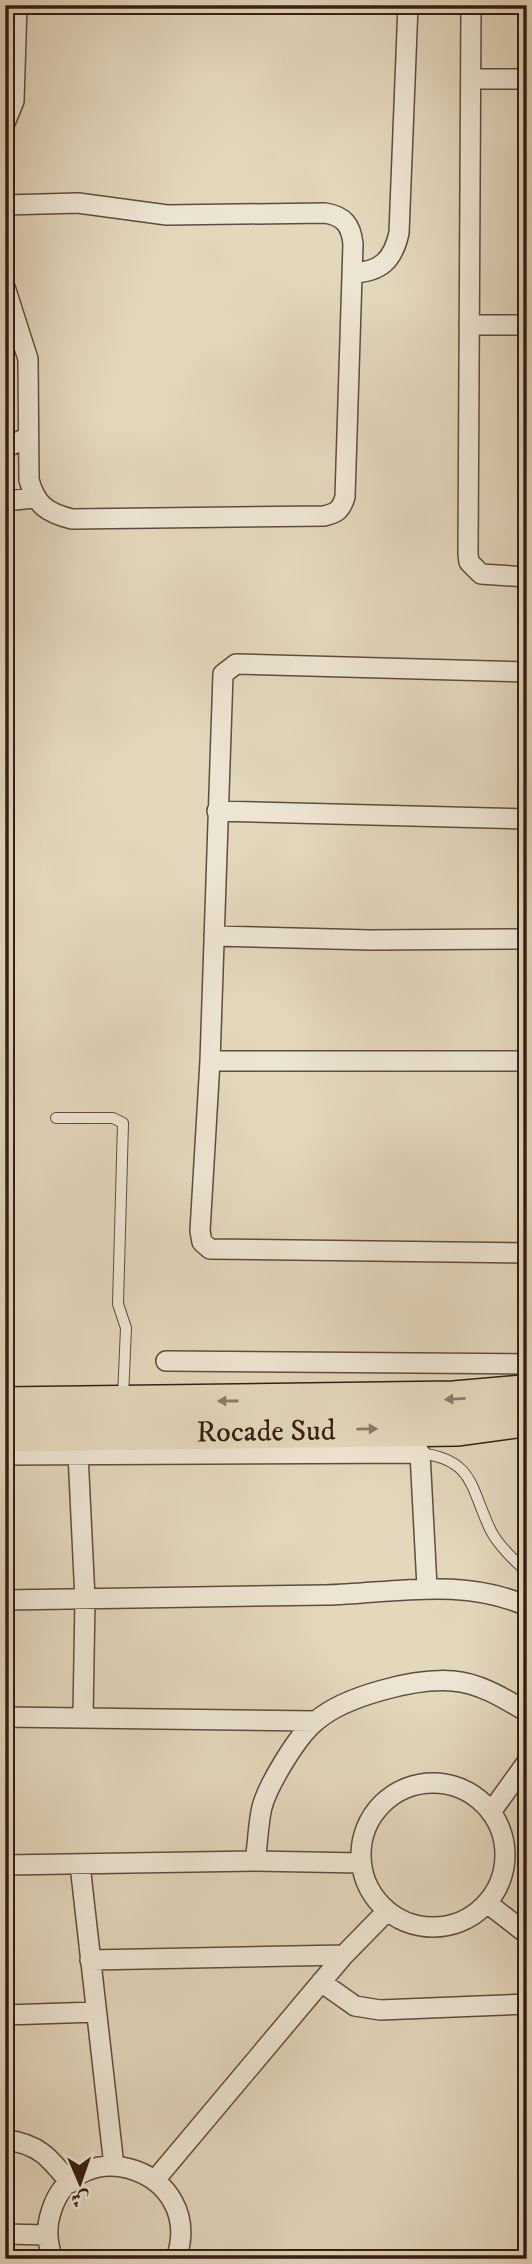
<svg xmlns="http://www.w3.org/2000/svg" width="532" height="2264" viewBox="0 0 532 2264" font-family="'IM FELL DW Pica',Amiri,serif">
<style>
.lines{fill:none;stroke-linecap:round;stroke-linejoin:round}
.lane-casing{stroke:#604d3d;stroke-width:12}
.street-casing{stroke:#604d3d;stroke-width:22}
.highway-casing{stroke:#351f13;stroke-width:38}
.lane{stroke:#ede5d3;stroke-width:10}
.street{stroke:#ede5d3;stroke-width:19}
.highway{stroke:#e3d7bc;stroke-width:35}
.oneway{fill:#8c7b68}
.labels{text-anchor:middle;stroke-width:5;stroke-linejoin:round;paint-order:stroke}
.street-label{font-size:30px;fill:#351f13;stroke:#ede5d3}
</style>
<rect width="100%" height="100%" fill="#e3d7bc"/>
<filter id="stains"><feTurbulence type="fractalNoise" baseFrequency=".00286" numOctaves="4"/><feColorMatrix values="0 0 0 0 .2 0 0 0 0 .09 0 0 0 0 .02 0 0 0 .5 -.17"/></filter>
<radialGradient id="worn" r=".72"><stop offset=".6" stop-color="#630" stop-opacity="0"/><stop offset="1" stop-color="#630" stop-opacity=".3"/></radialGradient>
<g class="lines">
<defs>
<path id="lane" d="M56,1118H113L123,1123L118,1304L126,1328L123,1397
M420,1453C475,1460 470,1488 491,1531C499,1546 514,1560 527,1572
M519,1603L527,1577"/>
<path id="street" d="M471,5L468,554L469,562L481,574L527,577
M471,79H527
M5,123L14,101L17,5
M5,205L78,203L167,215L325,213C344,216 351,225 353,244L345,497C341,510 337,513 324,516L72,519C47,513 36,505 29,480L28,359L5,287
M352,273C381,272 393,260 399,233L408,5
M469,325H527
M5,448L28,437
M5,501L34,498
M527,672L236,664L223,674L210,1061L200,1231L202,1242L210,1249L527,1253
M217,811L527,819
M214,936L371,940L527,939
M210,1061H527
M166,1361L527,1364
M78,1454L85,1599L83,1716
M5,1455L420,1453L427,1587
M5,1600C112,1598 219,1597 326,1595C394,1593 462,1577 527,1606
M5,1717L315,1721
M361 1855a72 72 0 1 1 144 0a72 72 0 1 1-144 0Z
M491,1812L527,1762
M255,1861C258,1843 258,1824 262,1807C268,1785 297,1736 316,1721C345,1696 415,1678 453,1681C480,1683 505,1699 527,1712
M5,1865L255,1861L361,1863
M80,1865L114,2166
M487,1903L527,1934
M90,1960L344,1955
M321,1982L355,2006L380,2010L527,2004
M5,2015L96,2012
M5,2140C38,2143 50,2158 70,2183
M155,2180L344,1955L387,1911
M5,2234L47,2235
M53,2259C47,2243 46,2227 51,2212C76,2128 207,2169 176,2259"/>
<g id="highway">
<path d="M5,1405L454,1399L523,1393"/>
<path id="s1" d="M5,1434L458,1428L524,1419"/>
</g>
</defs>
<!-- lane casing -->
<use href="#lane" class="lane-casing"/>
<!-- street casing -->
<use href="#street" class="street-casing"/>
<!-- highway casing -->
<use href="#highway" class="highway-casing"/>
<!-- lane -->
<use href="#lane" class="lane"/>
<!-- street -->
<use href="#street" class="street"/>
<!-- highway -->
<use href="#highway" class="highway"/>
</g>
<!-- one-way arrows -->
<defs><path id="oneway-solid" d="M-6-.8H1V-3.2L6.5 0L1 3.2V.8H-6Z" transform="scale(1.75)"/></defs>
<g class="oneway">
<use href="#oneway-solid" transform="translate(455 1399) rotate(177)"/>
<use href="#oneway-solid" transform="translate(228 1401) rotate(180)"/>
<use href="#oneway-solid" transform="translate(367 1429) rotate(-1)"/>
</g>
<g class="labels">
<!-- street labels -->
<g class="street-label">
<text dy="10" stroke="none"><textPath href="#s1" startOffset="261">Rocade Sud</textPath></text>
</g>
</g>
<!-- margin -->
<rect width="532" height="2264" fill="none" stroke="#e3d7bc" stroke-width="28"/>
<rect x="7" y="7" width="518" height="2250" fill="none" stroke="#351f13" stroke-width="3.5"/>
<rect x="14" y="14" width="504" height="2236" fill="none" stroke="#351f13" stroke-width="2"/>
<!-- north arrow -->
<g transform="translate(80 2183) rotate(178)" stroke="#ede5d3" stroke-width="5" paint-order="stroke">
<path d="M0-5L12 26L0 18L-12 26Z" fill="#351f13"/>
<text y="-10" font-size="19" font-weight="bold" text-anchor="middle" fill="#351f13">ش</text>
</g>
<rect width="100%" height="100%" filter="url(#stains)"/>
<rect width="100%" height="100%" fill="url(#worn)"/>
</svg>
